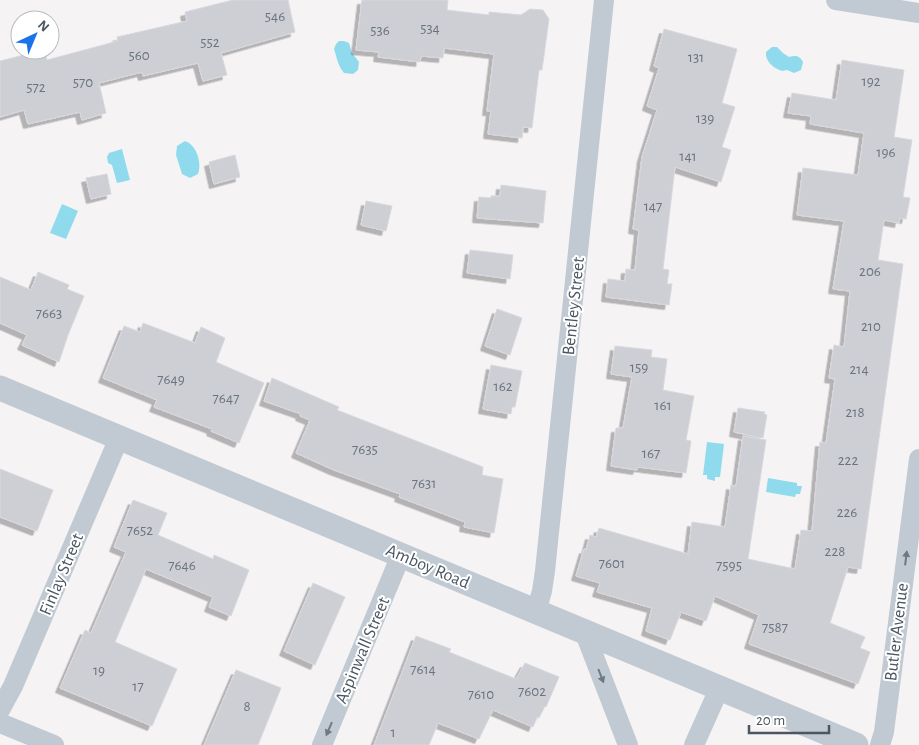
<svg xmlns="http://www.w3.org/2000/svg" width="919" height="745" viewBox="0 0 919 745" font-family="'Alegreya Sans',sans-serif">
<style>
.water{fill:#90daee}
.building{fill:#cdcfd5;stroke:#d7d9de;filter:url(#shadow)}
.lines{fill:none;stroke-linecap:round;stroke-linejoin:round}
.minor{stroke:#c1cad2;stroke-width:20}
.tertiary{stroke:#c1cad2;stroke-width:25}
.oneway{fill:#6e7983}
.labels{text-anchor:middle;stroke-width:4;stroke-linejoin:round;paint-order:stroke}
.number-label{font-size:15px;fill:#6b747e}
.street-label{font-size:18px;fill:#4a5661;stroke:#fff}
</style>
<defs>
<filter id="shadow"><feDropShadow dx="-4.5" dy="4.5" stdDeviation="0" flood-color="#0004"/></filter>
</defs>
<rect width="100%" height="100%" fill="#f5f3f3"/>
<!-- water -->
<path class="water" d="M339,41H344L349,43L352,53L359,62L358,70L353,74L344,73C338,66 337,58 334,49L336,44Z
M772,47H777L783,53L789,57C796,55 800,56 803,62L801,70L794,73L787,70L782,71C773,68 765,61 766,52Z
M185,141C197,145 202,163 198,174L190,178L182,174L176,155L177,146Z
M122,149L130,180L117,183L112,165L108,163L107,157L109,153Z
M62,204L78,211L66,239L50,233Z
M707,442L724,444L720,477H715V481L707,479V475H703Z
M768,478L797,483V486H802L800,494H796L795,497L766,492Z"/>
<!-- building -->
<path class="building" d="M233,0H288L295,32L221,53L227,75L203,81L198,63L143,76L142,72L99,83L106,113L82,120L80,112L28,124L24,110L0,117V61L44,50L47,60L118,41L117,37L187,21L185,12Z
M362,0H448L447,10L489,15V12L521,15L530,9L543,10L549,19L542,70H539L532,128L523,127L522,138L488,134L491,111H487L494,54L444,48L443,58L421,56L420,62L378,57L379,52L356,50Z
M664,29L737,49L722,103L735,107L722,147L731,150L721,182L675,167L663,269L669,270L667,284H672L669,305L606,297L608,279L625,281L626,269L635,270L639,230L633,229L642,157L657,110L647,106L659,68L654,66Z
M842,60L904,70L894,137L912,140L903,197L910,198L906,219L900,218L899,223L884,220L878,260L903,264L861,569L848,567L830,623L865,637L860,648L870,652L858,684L749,644L759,615L715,596L706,621L681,612L670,640L646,631L652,608L597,592L600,583L576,576L584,549L586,550L590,535L596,537L599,528L688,554L692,522L725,527L731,485L736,486L743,436L766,440L748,559L795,569L801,530L812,531L820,442L826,443L835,379L829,378L834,345L844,347L850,291L833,289L844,221L797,215L803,168L858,175L864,133L810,124L811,116L788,113L792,93L836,100Z
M235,155L240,177L214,184L209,162Z
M107,174L111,194L91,199L86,178Z
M501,185L546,191L543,223L477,218L479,197L491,198V196H500Z
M366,201L392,206L386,231L361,225Z
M470,250L513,255L510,279L467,273Z
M38,272L69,285L67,289L84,296L68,335L59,362L22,345L27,335L0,323V277L31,290Z
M497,309L522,318L510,355L485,346Z
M143,323L195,343L201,327L225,338L216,362L264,383L239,443L211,431L212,429L154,407L157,400L103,378L124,326L140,332Z
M615,346L652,350L651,357L667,359L663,390L694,396L686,440L691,441L686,473L638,467L637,470L611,466L616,428H623L632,377L611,374Z
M491,365L522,371L515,407H512L511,414L483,409Z
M272,378L339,407L337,410L483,467L482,475L503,479L494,533L464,527L465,522L399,497L400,494L334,470L296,453L310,420L300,416L301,414L264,401Z
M738,408L765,412L764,414L767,415L763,438L734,432Z
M0,469L53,490L37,531L0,517Z
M133,500L167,513L158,535L213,559L214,555L249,570L231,616L209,607L213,597L146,569L115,642L177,669L152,726L60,688L85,630L91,633L126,552L114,547Z
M313,583L345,597L315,665L284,651Z
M416,636L451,649L449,652L516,679L525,663L559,677L546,707L545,706L539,718L537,717L533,727L493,710L479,739L438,723L429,745H374Z
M236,670L281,688L258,745H204Z"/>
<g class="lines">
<!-- minor -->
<path class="minor" d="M836,0L919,13
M536,612L542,591L545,571L604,0
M584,631L628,745
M0,710L13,686L119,438
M0,723L54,745
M322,745L401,555
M694,745L720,687
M880,745L884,732L919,459"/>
<!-- tertiary -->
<path class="tertiary" d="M0,388L856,745"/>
</g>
<!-- one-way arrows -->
<defs><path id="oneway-solid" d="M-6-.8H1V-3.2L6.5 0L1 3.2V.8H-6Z" transform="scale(1.25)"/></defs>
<g class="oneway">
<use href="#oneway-solid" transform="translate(906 558) rotate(-83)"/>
<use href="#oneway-solid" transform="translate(601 676) rotate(69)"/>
<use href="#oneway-solid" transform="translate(329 729) rotate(113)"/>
</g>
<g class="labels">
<!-- number labels -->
<g class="number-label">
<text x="275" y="21">546</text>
<text x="430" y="33">534</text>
<text x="380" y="35">536</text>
<text x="210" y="47">552</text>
<text x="139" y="60">560</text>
<text x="696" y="62">131</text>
<text x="871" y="86">192</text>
<text x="83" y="87">570</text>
<text x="36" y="92">572</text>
<text x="705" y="123">139</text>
<text x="886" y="157">196</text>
<text x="688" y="161">141</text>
<text x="653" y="211">147</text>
<text x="870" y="276">206</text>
<text x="49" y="318">7663</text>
<text x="871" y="331">210</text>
<text x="639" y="372">159</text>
<text x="859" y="374">214</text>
<text x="171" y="384">7649</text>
<text x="503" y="391">162</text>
<text x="226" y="403">7647</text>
<text x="663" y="410">161</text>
<text x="855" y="417">218</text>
<text x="365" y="454">7635</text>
<text x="651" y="458">167</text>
<text x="848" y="465">222</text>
<text x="424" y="488">7631</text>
<text x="847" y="517">226</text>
<text x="140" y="535">7652</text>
<text x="835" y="556">228</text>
<text x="612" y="568">7601</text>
<text x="182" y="570">7646</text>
<text x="729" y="570">7595</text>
<text x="775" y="632">7587</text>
<text x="423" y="674">7614</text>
<text x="99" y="675">19</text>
<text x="138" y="691">17</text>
<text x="532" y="696">7602</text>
<text x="481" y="699">7610</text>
<text x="247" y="711">8</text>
<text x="393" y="737">1</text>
</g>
<!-- street labels -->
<g class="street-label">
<text transform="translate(573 306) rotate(-84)" y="6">Bentley Street</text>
<text transform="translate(428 566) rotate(23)" y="6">Amboy Road</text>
<text transform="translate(61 574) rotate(-67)" y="6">Finlay Street</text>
<text transform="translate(896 632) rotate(-83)" y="6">Butler Avenue</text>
<text transform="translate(362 650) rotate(-67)" y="6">Aspinwall Street</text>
</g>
</g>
<!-- north arrow -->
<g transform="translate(35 35) rotate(44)"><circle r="24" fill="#ffffff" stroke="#b7bbc0"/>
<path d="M0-4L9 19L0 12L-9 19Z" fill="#1a73e8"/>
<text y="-8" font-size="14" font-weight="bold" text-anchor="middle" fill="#4a5661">N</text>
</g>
<!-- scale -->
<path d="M749 725v8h80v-8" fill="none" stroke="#4a5661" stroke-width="2.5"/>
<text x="756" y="725" font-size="15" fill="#4a5661" stroke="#ffffff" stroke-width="4" paint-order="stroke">20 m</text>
</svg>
